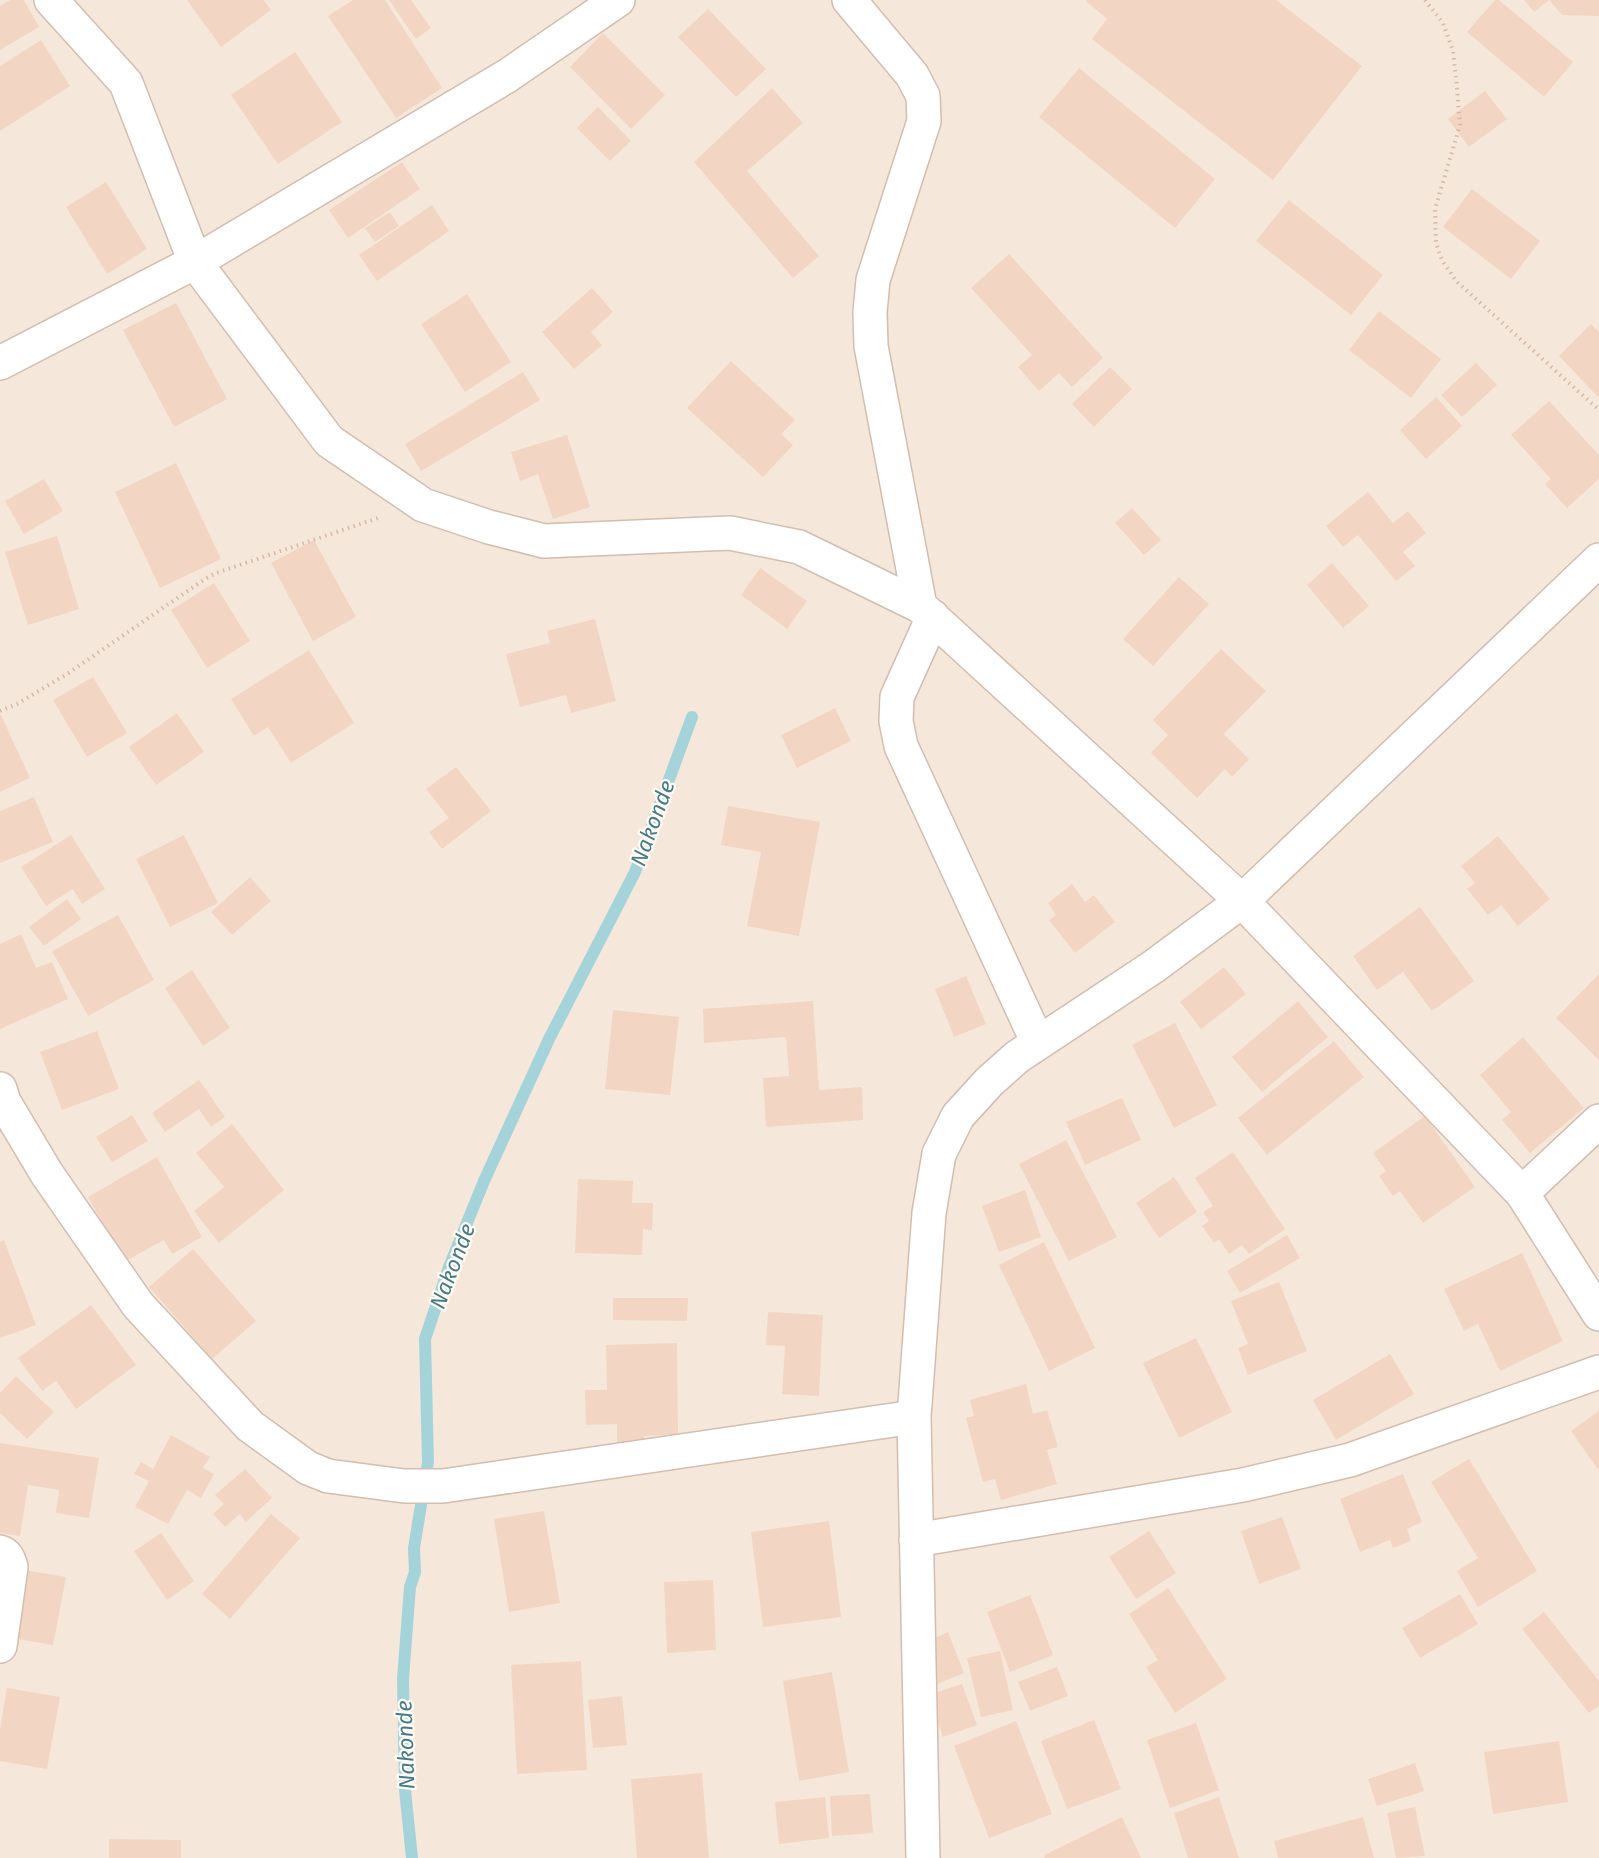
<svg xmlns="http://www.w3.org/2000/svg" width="1599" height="1858" viewBox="0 0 1599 1858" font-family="'Fira Sans',sans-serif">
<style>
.residential{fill:#f5e8da}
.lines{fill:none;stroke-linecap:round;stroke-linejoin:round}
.stream{stroke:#a5d3da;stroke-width:12}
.building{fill:#f3d5c3}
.minor-casing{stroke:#d1beb0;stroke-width:36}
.path{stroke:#d9b8a5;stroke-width:4;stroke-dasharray:1.5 4.5;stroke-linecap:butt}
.minor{stroke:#fff;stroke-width:33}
.labels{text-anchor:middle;stroke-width:4.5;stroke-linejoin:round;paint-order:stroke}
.water-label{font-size:22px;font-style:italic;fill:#437c86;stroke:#fffaf3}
</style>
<rect width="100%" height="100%" fill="#fdf6ec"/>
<!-- residential -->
<path class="residential" d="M0,0H1599V1858H0Z"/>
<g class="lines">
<!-- stream -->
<path class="stream" d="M412,1858L405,1790L403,1679L410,1587L415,1572L414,1548L428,1462L425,1339L449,1267L484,1181L549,1039L635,872L692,717"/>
</g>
<!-- building -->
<path class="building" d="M10,0H24L39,27L0,50V6Z
M187,0H264L271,10L221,47Z
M353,0H385L442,88L396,118L328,16Z
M389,0H411L431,28L416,39Z
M1087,0H1276L1362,66L1273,180L1092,39L1107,19L1086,1Z
M1495,0H1499L1573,62L1544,97L1467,32Z
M1524,0H1599V16L1562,15L1549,0L1534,12Z
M708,9L766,69L736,97L678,37Z
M603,33L665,95L631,129L570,67Z
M41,40L70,86L0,131V66Z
M295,52L342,122L278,164L231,95Z
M1079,68L1215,179L1175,228L1039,117Z
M772,88L803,123L747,171L819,256L793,278L694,162Z
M1485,91L1507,119L1469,147L1448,119Z
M598,107L631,141L610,161L577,128Z
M402,162L420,189L348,238L329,210Z
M106,182L147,249L107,274L66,207Z
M1472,189L1540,241L1511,279L1443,227Z
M1289,200L1383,275L1351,315L1256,241Z
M432,205L449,231L377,281L359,255Z
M390,212L399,226L375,242L365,228Z
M1009,254L1103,358L1072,387L1059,373L1039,391L1018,367L1032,355L971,288Z
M592,288L613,312L591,332L602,345L574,369L542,332Z
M467,294L511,362L465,392L421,324Z
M176,303L227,399L174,427L123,330Z
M1379,311L1441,359L1411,398L1349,350Z
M1591,324L1599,332V398L1559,356Z
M731,361L795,420L781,434L793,445L763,477L687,408Z
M1476,363L1497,385L1462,417L1441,395Z
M1110,367L1132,389L1094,427L1072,404Z
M523,372L540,400L421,471L405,444Z
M1436,397L1462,426L1426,459L1400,430Z
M1549,401L1599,455V479L1567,508L1545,484L1551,479L1511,435Z
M567,435L590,507L553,519L538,474L520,481L511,452Z
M176,463L221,559L160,588L115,492Z
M44,479L63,511L24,534L5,501Z
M1368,492L1393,523L1408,511L1426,533L1403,552L1415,566L1396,581L1358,535L1343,547L1326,526Z
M1132,508L1161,540L1144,555L1115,523Z
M57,536L79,609L28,625L5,552Z
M314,540L356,617L313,641L271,563Z
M1332,563L1369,606L1343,628L1307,585Z
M760,568L807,601L787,629L741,595Z
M1179,577L1209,604L1153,666L1123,639Z
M214,583L250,641L207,668L171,610Z
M595,619L616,701L571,713L566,695L520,707L506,654L550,643L547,631Z
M1221,649L1266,691L1224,734L1249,759L1232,777L1225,769L1197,798L1151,753L1168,735L1153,720Z
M309,650L354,723L291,763L268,727L254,736L231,699Z
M93,677L127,733L87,757L53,700Z
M835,708L851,741L797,768L781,735Z
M0,713L30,778L0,792Z
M177,713L204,752L156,785L129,747Z
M456,767L491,811L442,849L429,832L449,818L426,789Z
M34,797L53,842L0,863V811Z
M728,806L820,822L799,936L747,926L761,852L721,845Z
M71,835L105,889L82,904L73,889L46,906L21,867Z
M184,835L218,903L170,927L136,859Z
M1498,836L1550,899L1518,926L1501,905L1488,915L1467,889L1475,883L1461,866Z
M250,877L271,901L232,935L211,912Z
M1072,884L1085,902L1094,895L1115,922L1075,953L1049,920L1056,915L1048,903Z
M67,899L81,919L44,946L29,927Z
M1420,907L1474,981L1432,1011L1403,972L1377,990L1353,956Z
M118,915L154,980L88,1016L52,951Z
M21,934L36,968L52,962L68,999L0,1029V944Z
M1224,967L1246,994L1201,1029L1180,1002Z
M192,970L230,1028L203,1046L165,988Z
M1599,974V1060L1556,1018Z
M966,976L986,1024L954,1037L935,989Z
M813,1001L819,1090L862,1087L863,1120L766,1127L763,1078L789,1076L786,1037L704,1043L703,1009Z
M1298,1001L1328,1037L1262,1092L1232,1057Z
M613,1010L679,1017L670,1095L605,1089Z
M1175,1023L1217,1105L1174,1128L1132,1045Z
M97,1031L119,1089L62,1110L40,1052Z
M1523,1037L1584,1108L1530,1153L1502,1120L1511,1112L1480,1075Z
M1334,1041L1364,1077L1267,1155L1238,1118Z
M199,1080L225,1117L211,1127L199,1109L165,1132L152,1113Z
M1122,1098L1141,1140L1085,1165L1066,1122Z
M132,1115L148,1141L112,1162L96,1137Z
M1425,1116L1475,1187L1423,1223L1400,1191L1393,1196L1379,1176L1386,1171L1373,1153Z
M232,1124L284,1190L219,1243L194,1211L224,1187L196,1153Z
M1066,1140L1117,1237L1069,1261L1019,1164Z
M1233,1152L1285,1229L1249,1254L1242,1245L1229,1254L1219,1239L1214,1243L1202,1226L1209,1221L1203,1212L1213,1206L1195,1178Z
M157,1157L202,1237L172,1254L164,1240L124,1262L88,1197Z
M1174,1177L1197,1212L1159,1238L1136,1203Z
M578,1179L633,1181L632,1203H653L652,1230L643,1229L642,1255L575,1253Z
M1025,1190L1041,1237L999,1252L982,1206Z
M1287,1235L1300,1258L1240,1293L1227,1271Z
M4,1240L36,1325L0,1338V1242Z
M1044,1242L1095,1348L1049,1371L999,1265Z
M193,1249L256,1321L212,1359L149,1287Z
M1522,1253L1563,1341L1500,1371L1478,1324L1464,1331L1444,1289Z
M1279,1282L1307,1351L1248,1375L1238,1348L1248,1344L1231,1301Z
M613,1298H688L687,1321L613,1320Z
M91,1305L136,1365L76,1409L56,1381L42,1391L18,1358Z
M768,1312L823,1315L819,1396L782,1394L785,1346L766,1345Z
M1196,1338L1232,1412L1179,1438L1143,1363Z
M677,1343L678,1434L644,1436L645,1446L617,1447V1424L586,1425L585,1390H607L606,1345Z
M1390,1354L1414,1394L1336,1440L1313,1400Z
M16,1376L54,1412L27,1439L0,1413V1393Z
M1026,1384L1033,1414L1047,1410L1058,1447L1047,1450L1057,1484L1001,1500L995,1479L983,1482L966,1418L974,1416L970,1400Z
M1599,1411V1471L1571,1431Z
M171,1435L210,1457L203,1468L214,1474L201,1498L187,1490L168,1524L135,1507L149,1481L134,1474L141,1462L153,1469Z
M0,1443L99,1458L89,1518L56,1513L59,1490L28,1485L20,1536L0,1533Z
M1469,1459L1537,1571L1478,1607L1457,1571L1478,1558L1431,1482Z
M245,1469L272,1498L246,1522L240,1514L225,1527L213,1514L224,1504L215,1495Z
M1403,1474L1422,1522L1407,1529L1411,1541L1393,1548L1390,1540L1360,1552L1340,1499Z
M544,1511L560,1603L509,1612L494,1519Z
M271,1514L300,1538L230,1619L202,1594Z
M1282,1517L1301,1569L1259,1584L1241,1531Z
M829,1521L841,1617L763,1627L751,1532Z
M1149,1531L1176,1573L1136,1599L1109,1557Z
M161,1533L194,1581L167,1600L134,1551Z
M18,1569L66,1577L53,1645L6,1637Z
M713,1580L716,1650L667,1653L664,1582Z
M1168,1588L1227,1679L1175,1713L1146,1667L1158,1660L1129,1614Z
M1460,1594L1478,1624L1420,1658L1402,1628Z
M1030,1595L1053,1655L1010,1672L987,1612Z
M1544,1612L1599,1681V1706L1589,1713L1522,1629Z
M948,1632L964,1673L937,1684L920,1644Z
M1000,1651L1013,1710L981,1717L967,1658Z
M581,1661L587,1770L517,1774L511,1665Z
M1057,1667L1068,1696L1030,1711L1018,1682Z
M832,1672L849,1772L799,1781L783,1681Z
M962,1684L977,1725L943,1737L928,1695Z
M7,1688L60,1697L47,1769L0,1761V1730Z
M622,1696L627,1745L593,1748L588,1700Z
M1094,1720L1121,1789L1067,1809L1041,1741Z
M1016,1721L1052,1814L989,1838L954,1746Z
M1196,1723L1219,1790L1170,1808L1147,1740Z
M1559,1741L1568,1802L1493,1814L1484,1752Z
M1415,1763L1424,1791L1377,1806L1368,1779Z
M702,1773L709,1858H637L631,1779Z
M870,1794L873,1833L832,1836L830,1796Z
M825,1797L829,1838L779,1844L775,1802Z
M1219,1797L1239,1858H1188L1174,1813Z
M1415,1807L1425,1856L1396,1858L1387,1813Z
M1122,1817L1141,1858H1045L1044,1855Z
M1363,1817L1374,1858H1278L1274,1841Z
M109,1839L181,1840V1858H109Z"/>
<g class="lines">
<defs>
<path id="minor" d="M51,0L126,83L195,262L329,441L423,505L489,527L544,541L730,533L799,547L920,606L1242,901L1522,1193L1599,1314
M849,0L912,75L923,96L924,121L873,280L870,312L871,346L920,606
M0,363L195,262L507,76L618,0
M933,617L897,697L896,721L901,746L1038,1043
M0,1089L4,1102L47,1174L138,1305L250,1426L308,1468L328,1476L404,1486H443L914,1417
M1522,1193L1599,1121
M916,1540L1243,1485L1350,1460L1599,1372
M0,1552C7,1554 9,1560 11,1567L0,1646
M923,1858L914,1417L929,1213L939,1154L958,1116L989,1082L1017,1057L1153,967L1242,901L1599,560"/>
</defs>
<!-- minor casing -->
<use href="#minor" class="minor-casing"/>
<!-- path -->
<path class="path" d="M1425,0L1443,23L1453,51L1457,88L1460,125L1435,209L1436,243L1442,260L1456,281L1599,410
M0,711L17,704L67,674L205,579L216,573L378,518"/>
<!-- minor -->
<use href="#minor" class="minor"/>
</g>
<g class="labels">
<!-- water labels -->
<g class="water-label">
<text transform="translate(652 823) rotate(-70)" y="8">Nakonde</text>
<text transform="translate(452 1266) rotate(-69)" y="8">Nakonde</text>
<text transform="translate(405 1745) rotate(-92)" y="8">Nakonde</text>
</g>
</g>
</svg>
